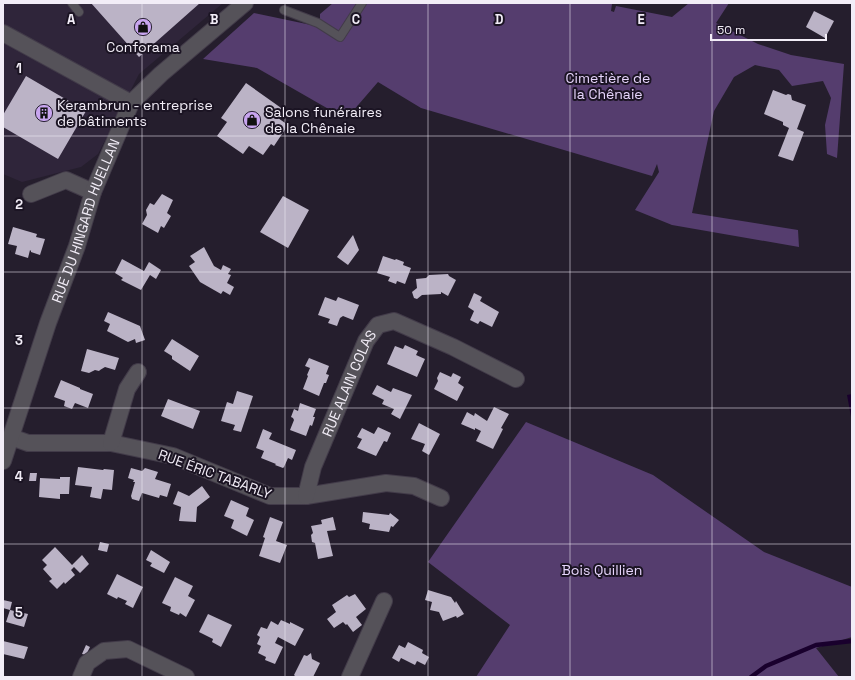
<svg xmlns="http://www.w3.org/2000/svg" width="855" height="680" viewBox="0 0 855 680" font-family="'Space Grotesk',sans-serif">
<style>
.built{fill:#2f253a}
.green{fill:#553d6e}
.water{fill:#19002d}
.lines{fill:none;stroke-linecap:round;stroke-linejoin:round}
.stream{stroke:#19002d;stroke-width:4.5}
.building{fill:#bbb3c6}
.lane-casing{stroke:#423b49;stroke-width:10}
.street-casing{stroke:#423b49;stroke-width:18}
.lane{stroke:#555259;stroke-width:8}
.street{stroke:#555259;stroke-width:16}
.grid{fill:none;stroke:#f2edf7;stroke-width:1;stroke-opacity:0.55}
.labels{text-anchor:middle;stroke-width:4;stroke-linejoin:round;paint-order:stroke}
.poi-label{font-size:14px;fill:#f2edf7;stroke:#1b1423;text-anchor:start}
.park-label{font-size:14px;fill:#e7d5fc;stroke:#1b1423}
.street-label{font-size:14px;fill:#f2edf7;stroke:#1b1423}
.grid-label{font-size:13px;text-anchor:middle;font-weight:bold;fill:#f2edf7;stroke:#1b1423;stroke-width:4;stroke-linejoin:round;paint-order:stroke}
</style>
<rect width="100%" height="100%" fill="#251e2d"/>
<!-- built -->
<path class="built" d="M3,3H223L139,74L98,154L81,167L22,182L3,174Z"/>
<!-- green -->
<path class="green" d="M333,3H608L612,4L611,11L614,12L616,6L672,17L689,3H729L716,23L758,44L791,55L844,64L837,158L827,154L825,125L831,98L823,81L792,86L779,70L755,65L734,77L714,111L692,213L798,230L799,247L672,225L635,210L659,172L657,164L652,176L421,108L378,82L346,119L257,68L203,59L254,13L316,26L320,20V14Z
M526,422L653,475L764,552L852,587V637L816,648L839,677H476L510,625L428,562Z"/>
<!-- water -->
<path class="water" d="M852,394V422L847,395Z"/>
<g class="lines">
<!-- stream -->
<path class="stream" d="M751,677L766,666L816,645L852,641"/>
</g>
<!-- building -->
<path class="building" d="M91,3H200L139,57Z
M814,11L834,21L825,38L806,27Z
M26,76L86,111L58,159L3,127V115Z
M246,83L284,110L278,118L288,125L274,146L271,144L263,155L249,146L243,154L217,136L227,122L221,118Z
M773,90L786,95L788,94L791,95L792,100L806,105L797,129L804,132L793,161L778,156L789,128L783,125V122L764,114Z
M162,194L173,200L167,213L171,216L164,228L161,226L158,233L142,224L147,215L146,210L150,203L154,205Z
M283,196L309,210L288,248L260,232Z
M13,227L37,234L36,237L45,239L40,255L31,252V251L30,250L28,258L15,254L17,246L8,244Z
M353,235L359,250L348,265L337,257Z
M204,247L214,266L221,270L223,265L231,269L228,274L231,275L227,283L234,287L230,295L223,291L221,294L200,282L189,266L195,262L190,256Z
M383,256L395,260L396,259L404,262L403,265L411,268L405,284L397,281L396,284L388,281L390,277L377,273Z
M122,259L144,271L149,262L161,270L156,279L150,275L141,290L121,280L123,278L115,273Z
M448,274L449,276L456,280L448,296L441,292V294L422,295L417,299L414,298L412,292L417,288L416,279L426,278L429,275Z
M474,293L482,297L480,301L499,312L492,327L480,321L478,324L470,320L474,311L468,307Z
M325,297L336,301L338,297L359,305L353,320L343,316L340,318L337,326L328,323L330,319L318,315Z
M108,312L140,326L145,340L136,343L135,339L128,342L107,331L110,324L104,321Z
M172,339L199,356L190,371L172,359V356L164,351Z
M405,345L418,351L416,355L425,359L417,377L387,364L395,346L403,349Z
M87,349L119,358L115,370L105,367L100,370L99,371L95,370L89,373L81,371Z
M309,358L329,366L326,374L329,375L326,383H324L319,396L303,389L308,376L307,375L310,368L305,366Z
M440,372L451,377L453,373L461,377L458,383L464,387L457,401L434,389L438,381L437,378Z
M61,380L80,388V389L93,394L88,408L75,403L72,409L64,406L65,401L54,397Z
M377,385L391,392L393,388L412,395L400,419L391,414L394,409L382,404L384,400L372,394Z
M237,391L253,396L241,432L233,430L235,425L221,421L227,402L233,404Z
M168,399L200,411L193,429L161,416Z
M300,403L316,409L313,417H315L312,426L310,425L306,436L290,430L294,420L293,418L291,417L294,409L298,411Z
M494,407L509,414L501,428L503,429L493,449L476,441L481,431L475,428V430L461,424L467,412L474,416L475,413L487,421Z
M419,423L440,434L429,455L422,451L425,444L411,439Z
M378,427L391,433L387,442L384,441L376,456L357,448L362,439L357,437L362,428L374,434Z
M263,429L272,433L269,439L296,450L292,460L288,458L284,467L283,468L275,465L276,464L261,458L264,451L256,448Z
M78,467L103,470L104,469L114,470L112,490L103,489L101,499L90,497L92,487L75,485Z
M131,468L142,471L145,468L158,472L155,479L171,484L167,497L160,495L159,498L142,493L139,501L132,499L131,496L135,482H133L134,480L128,478Z
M30,473H37L36,481H29Z
M60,477H70L69,494H60V499L39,497L40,478L60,479Z
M202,486L210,497L197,507L196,522L179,521L181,507L173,504L178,491L189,496Z
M231,500L249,508L246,516L254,520L247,536L231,528L234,520L224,516Z
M363,512L389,515L390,513L399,520L393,527L391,526L389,532L369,529L370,524L362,522Z
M270,517L283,522L276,541L287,545L280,563L259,556L265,538L263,537Z
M333,517L336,530L327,531L333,556L318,559L315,543L312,542L311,535L313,533L311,526L322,524L321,520Z
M100,542L109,544L107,552L98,550Z
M55,547L72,565L82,555L89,564L80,573L74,567L71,570L75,575L65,584L64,582L57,589L49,581L52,579L43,569L47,565L42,560Z
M151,550L170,562L164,573L150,566L152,563L146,560Z
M117,574L143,587L133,608L125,604L127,601L118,597L117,599L107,594Z
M175,577L193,586L188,596L195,600L186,617L180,613L179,615L170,611L171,607L162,603Z
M428,590L451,597L455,603L456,601L464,614L457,618L456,616L443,621L439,612L430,610L432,602L425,600Z
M355,594L366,609L356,617L362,625L353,632L347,624L346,625L343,622L334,628L327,619L336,612L332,605L347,595L349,597Z
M3,600L12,602L10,610L28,614L24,627L6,622L10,610L3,608Z
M208,614L232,625L221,647L212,642L213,639L199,632Z
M281,620L290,624V622L304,629L295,646L278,637L275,643L283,647L275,664L265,660L266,657L258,653L261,646L257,644L260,637L257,635L261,627L267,629L271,621L278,625Z
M3,641L28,647L24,659L3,654Z
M408,642L423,650L422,653L429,657L425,665L417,661L415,665L401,658L399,662L392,658L399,645L405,648Z
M86,645L90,647L86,655L82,654Z
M311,653L312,659L320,663L313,677H296L294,675L304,655L307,656Z"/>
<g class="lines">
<defs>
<path id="lane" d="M72,3L79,12
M284,10L318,23L340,37L362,3"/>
<g id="street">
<path d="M3,33L131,103"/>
<path d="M31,194L66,180L93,192"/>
<path d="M11,437L28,443H111L173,456L270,496H306L386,483L414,486L441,498"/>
<path d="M111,443L127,389L138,372"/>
<path id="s1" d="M3,461L48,323L77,246L93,192L131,103L161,74L245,3"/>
<path id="s2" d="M306,496L313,467L366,341L378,325L394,321L453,347L516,379"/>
<path d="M81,677L87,663L104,651L128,649L186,677"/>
<path d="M350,677L384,601"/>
</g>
</defs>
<!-- lane casing -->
<use href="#lane" class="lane-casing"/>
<!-- street casing -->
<use href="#street" class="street-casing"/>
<!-- lane -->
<use href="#lane" class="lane"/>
<!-- street -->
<use href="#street" class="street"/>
</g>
<!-- grid -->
<path class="grid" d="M142,3V677M285,3V677M428,3V677M570,3V677M712,3V677M3,136H852M3,272H852M3,408H852M3,544H852"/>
<!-- icons -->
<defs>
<symbol id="shop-disc" viewBox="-11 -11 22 22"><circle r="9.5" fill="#c8a5ef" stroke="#1b1423"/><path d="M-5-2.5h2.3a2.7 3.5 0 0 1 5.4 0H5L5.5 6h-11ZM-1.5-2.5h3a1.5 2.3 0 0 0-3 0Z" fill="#111"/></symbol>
<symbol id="building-disc" viewBox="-11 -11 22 22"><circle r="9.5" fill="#c8a5ef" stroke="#1b1423"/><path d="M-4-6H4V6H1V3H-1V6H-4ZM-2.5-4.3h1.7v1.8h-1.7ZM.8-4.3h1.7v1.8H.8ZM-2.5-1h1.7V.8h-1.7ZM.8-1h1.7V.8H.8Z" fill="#111"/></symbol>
</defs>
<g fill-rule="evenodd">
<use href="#shop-disc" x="133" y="17" width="20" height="20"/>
<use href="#building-disc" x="34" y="103" width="20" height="20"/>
<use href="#shop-disc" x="242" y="110" width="20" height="20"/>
</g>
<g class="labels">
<!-- poi labels -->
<g class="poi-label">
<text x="143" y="52" text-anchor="middle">Conforama</text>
<text x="57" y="110">Kerambrun - entreprise<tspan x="57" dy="16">de bâtiments</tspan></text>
<text x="265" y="117">Salons funéraires<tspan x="265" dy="16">de la Chênaie</tspan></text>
</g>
<!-- park labels -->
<g class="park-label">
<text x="608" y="83">Cimetière de<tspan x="608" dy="16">la Chênaie</tspan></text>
<text x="602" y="575">Bois Quillien</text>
</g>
<!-- street labels -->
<g class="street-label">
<text dy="5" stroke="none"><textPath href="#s1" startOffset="254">RUE DU HINGARD HUELLAN</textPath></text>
<text dy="5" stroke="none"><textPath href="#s2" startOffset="121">RUE ALAIN COLAS</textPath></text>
<text transform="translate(215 474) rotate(20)" y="5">RUE ÉRIC TABARLY</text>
</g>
</g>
<g class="grid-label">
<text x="71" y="24">A</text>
<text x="214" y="24">B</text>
<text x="356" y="24">C</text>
<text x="499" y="24">D</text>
<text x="641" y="24">E</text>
<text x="19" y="73">1</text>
<text x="19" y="209">2</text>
<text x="19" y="345">3</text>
<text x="19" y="481">4</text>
<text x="19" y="617">5</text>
</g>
<!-- border -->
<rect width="855" height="680" fill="none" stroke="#f2edf7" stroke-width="8"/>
<!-- scale -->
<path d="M711 34v6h115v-6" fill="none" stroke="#f2edf7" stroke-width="2"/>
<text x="717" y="34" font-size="12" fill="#f2edf7" stroke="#1b1423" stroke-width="3" paint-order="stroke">50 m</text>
</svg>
